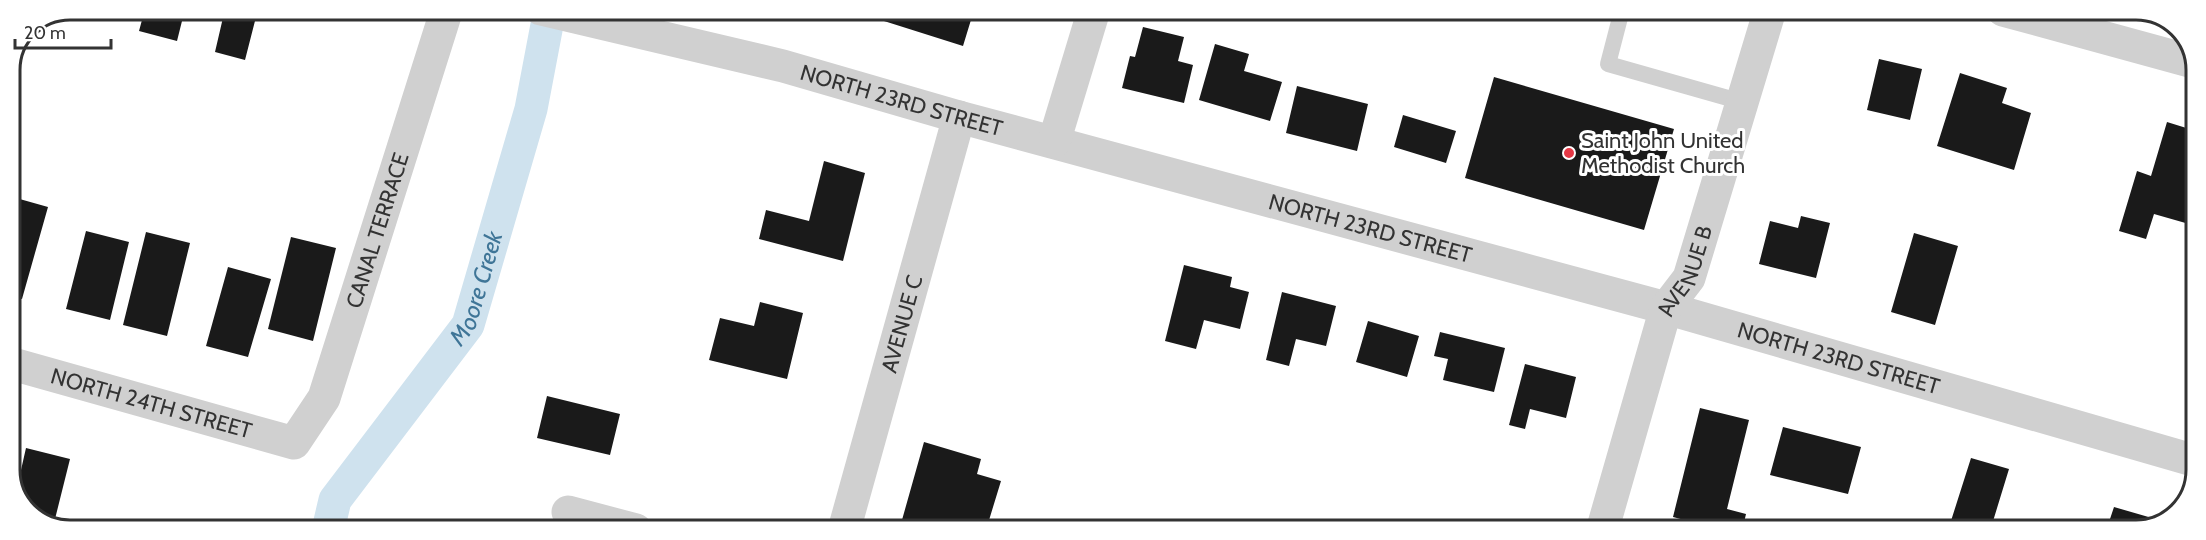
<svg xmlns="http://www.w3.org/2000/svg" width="2206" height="540" viewBox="0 0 2206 540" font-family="Cabin,sans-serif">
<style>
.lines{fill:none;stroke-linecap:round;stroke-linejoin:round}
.canal{stroke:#cfe2ee;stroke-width:33}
.building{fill:#1a1a1a}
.service{stroke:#d0d0d0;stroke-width:16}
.minor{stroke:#d0d0d0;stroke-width:33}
.poi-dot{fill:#e63946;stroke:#fff;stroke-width:2}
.labels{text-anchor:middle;stroke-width:6;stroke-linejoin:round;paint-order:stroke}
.street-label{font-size:22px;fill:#333;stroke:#fff}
.poi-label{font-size:22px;fill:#333;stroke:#fff;text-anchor:start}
.water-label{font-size:24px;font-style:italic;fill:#3f7597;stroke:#fff}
.rim{fill:none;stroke:#333;stroke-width:3}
</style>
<rect width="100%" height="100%" fill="#fff"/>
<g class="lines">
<!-- canal -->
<path class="canal" id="s1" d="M328,530L335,500L468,325L531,109L550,9"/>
</g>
<!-- building -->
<path class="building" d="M145,9H185L177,41L139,31Z
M225,9L257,13L245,60L215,52Z
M846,9L974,10L963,46Z
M1143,27L1184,37L1178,61L1193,65L1184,103L1122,88L1130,56L1135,57Z
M1215,44L1249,54L1244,71L1282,82L1270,121L1199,100Z
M1879,59L1922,69L1910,120L1867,110Z
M1960,73L2007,88L2002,103L2031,113L2014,170L1937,146Z
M1494,77L1674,129L1644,230L1465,178Z
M1297,86L1368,104L1357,151L1286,133Z
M1403,115L1456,131L1446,163L1394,147Z
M2167,122L2196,131V226L2154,214L2146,239L2119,231L2137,171L2151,176Z
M824,161L865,173L843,261L759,239L766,210L809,221Z
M9,196L48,207L22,299L9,296Z
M1801,216L1830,223L1816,278L1759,264L1770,221L1798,228Z
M86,231L129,242L110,320L66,309Z
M146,232L190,243L167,336L123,325Z
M1914,233L1958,246L1935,325L1891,312Z
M291,237L336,248L313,341L268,329Z
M1184,265L1232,277L1230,287L1249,292L1240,329L1204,320L1196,349L1165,341Z
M228,267L271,279L248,357L206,346Z
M1282,292L1336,306L1326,346L1296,339L1289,366L1266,360Z
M760,302L803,313L787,379L709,360L720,318L754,326Z
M1368,321L1419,336L1407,377L1356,362Z
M1440,332L1505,348L1494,392L1443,380L1448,359L1434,356Z
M1525,364L1576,377L1566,418L1530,409L1525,429L1509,425Z
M547,396L620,414L610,455L537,438Z
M1700,408L1749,420L1727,509L1746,514L1742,531H1726L1673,517Z
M1783,427L1861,447L1848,494L1770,475Z
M924,442L981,459L977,474L1001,481L986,530H938L902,520Z
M26,448L70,459L53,527L24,511L16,492Z
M1971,458L2009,469L1990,531H1970L1950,524Z
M2114,507L2152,518L2150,526L2137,531H2106Z"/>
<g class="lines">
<!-- service -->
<path class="service" d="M1622,10L1608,64L1742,102"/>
<!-- minor -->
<g class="minor">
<path id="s2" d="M541,9L783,66L959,117L1666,308L2196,461"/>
<path d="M2003,10L2197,63"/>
<path d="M1054,142L1094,10"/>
<path id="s3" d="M9,363L294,443L324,398L447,9"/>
<path d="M568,512L636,530"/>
<path id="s4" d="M844,530L959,117"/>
<path id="s5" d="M1602,531L1666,308L1689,278L1770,10"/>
</g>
</g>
<!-- markers -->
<circle class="poi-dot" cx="1569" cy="153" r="6"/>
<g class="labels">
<!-- street labels -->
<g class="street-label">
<text dy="8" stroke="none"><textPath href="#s2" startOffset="372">NORTH 23RD STREET</textPath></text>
<text dy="8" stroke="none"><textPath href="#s2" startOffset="858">NORTH 23RD STREET</textPath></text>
<text dy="8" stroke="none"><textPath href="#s3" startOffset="526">CANAL TERRACE</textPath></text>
<text dy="8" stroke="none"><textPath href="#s5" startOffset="274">AVENUE B</textPath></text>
<text dy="8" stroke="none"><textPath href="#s4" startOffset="214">AVENUE C</textPath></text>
<text dy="8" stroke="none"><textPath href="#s2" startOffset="1344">NORTH 23RD STREET</textPath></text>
<text dy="8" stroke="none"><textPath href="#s3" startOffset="148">NORTH 24TH STREET</textPath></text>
</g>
<!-- poi labels -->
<g class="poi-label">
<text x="1581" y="148">Saint John United<tspan x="1581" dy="25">Methodist Church</tspan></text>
</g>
<!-- water labels -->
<g class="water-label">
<text dy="8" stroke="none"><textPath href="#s1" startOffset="288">Moore Creek</textPath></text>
</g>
</g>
<!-- crop -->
<path d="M0 0H2206V540H0ZM70 20H2136A50 50 0 0 1 2186 70V470A50 50 0 0 1 2136 520H70A50 50 0 0 1 20 470V70A50 50 0 0 1 70 20Z" fill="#fff" fill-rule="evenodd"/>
<path class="rim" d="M70 20H2136A50 50 0 0 1 2186 70V470A50 50 0 0 1 2136 520H70A50 50 0 0 1 20 470V70A50 50 0 0 1 70 20Z"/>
<!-- scale -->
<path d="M15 39v9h96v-9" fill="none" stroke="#333333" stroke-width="3"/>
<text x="24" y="39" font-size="18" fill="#333333" stroke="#ffffff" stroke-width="4.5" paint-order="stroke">20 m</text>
</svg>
